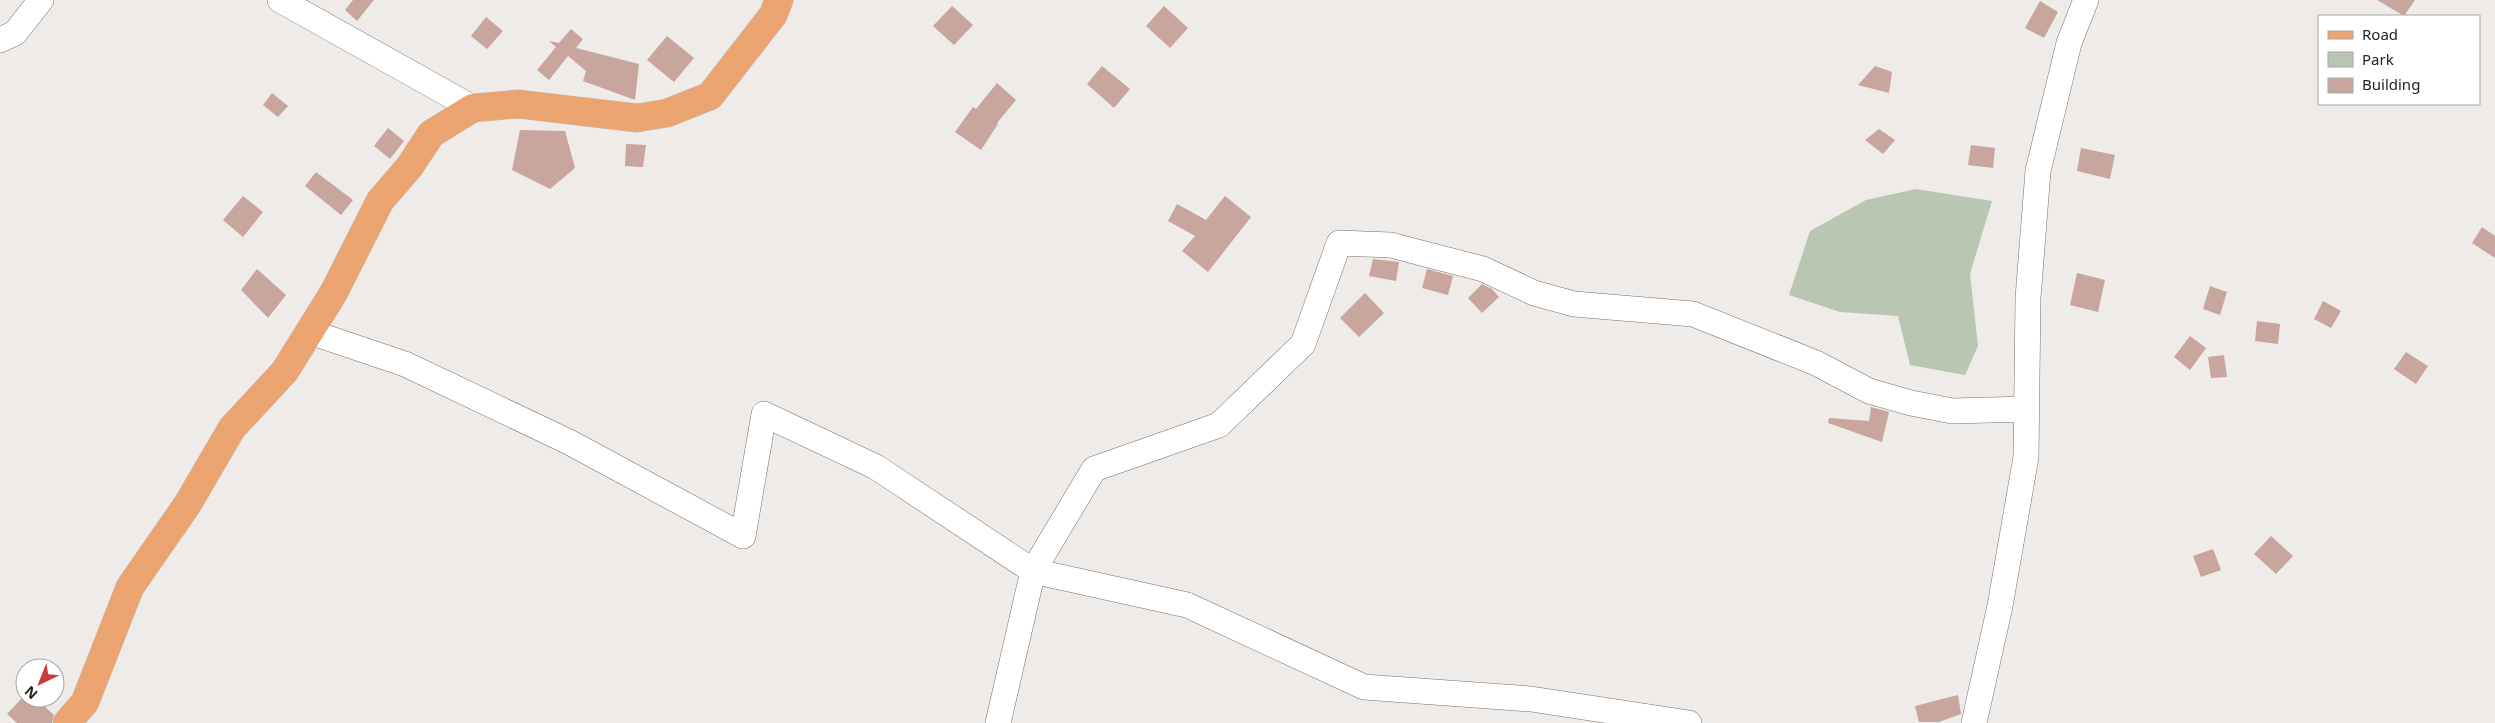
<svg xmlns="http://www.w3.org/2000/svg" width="2495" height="723" viewBox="0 0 2495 723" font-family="'Noto Sans',sans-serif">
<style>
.green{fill:#b9c7b2}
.building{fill:#c8a59d}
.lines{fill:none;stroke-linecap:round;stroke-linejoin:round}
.minor-casing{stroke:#757270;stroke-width:26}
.major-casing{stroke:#c6c6c5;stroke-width:29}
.minor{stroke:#fff;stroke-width:25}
.major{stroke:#eba46f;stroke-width:28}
</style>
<rect width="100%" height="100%" fill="#eeebe9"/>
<!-- green -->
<path class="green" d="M1916,189L1992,201L1970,274L1978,346L1965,375L1910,365L1898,316L1840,312L1789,295L1810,231L1866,200Z"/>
<!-- building -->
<path class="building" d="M353,0H374L357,21L345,10Z
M2377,0H2415L2404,16Z
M2040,1L2058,12L2044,38L2025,28Z
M952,6L973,25L954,45L933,26Z
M1164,6L1188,28L1170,48L1146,26Z
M486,17L503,31L487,49L471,36Z
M571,29L583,39L576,48L639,64L635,100L583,81L586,71L568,56L549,80L537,70L556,47L549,41L559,43Z
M667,36L694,58L674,82L647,60Z
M1102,66L1130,89L1114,108L1087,84Z
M1875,66L1892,72L1889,93L1858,85Z
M997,83L1016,100L997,123L998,124L981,150L955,132L973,107L976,109Z
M272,93L288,106L278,117L263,105Z
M388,128L404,141L390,159L374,146Z
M1879,129L1895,140L1883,154L1865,140Z
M520,130L565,131L575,168L550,189L512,170Z
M626,144L646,145L643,167L625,166Z
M1971,145L1995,148L1993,168L1968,165Z
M2081,148L2115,155L2110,179L2077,171Z
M316,172L353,200L341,215L305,186Z
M243,196L263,212L243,237L223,220Z
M1225,196L1251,217L1208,272L1182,251L1195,236L1168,221L1177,204L1206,220Z
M2482,227L2495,236V258L2472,243Z
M1373,259L1399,262L1396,281L1369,276Z
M257,269L286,295L268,318L241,290Z
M1427,269L1453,276L1448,295L1422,288Z
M2077,273L2105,280L2098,312L2070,305Z
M1482,284L1492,289L1499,297L1482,313L1468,298Z
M2210,286L2227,292L2220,315L2203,309Z
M1365,293L1384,313L1359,337L1340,318Z
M2323,301L2341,311L2331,328L2314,319Z
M2257,321L2280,324L2278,344L2255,341Z
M2190,336L2206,348L2190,370L2174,357Z
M2406,352L2428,366L2416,384L2394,369Z
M2224,355L2227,377L2211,378L2208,357Z
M1871,407L1889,412L1882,442L1828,423L1829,418L1869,421Z
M2271,536L2293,556L2276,574L2254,554Z
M2213,549L2221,570L2201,577L2193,556Z
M1958,695L1961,714L1939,722H1919L1915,706Z
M22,698H35L54,715L52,723H17L7,714Z"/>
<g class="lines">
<defs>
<path id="minor" d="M280,0L473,108
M0,40L15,33L41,0
M310,332L405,364L569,442L743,536L764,414L876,467L1033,571L1187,605L1364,687L1531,699L1689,723
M998,723L1033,571L1094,469L1219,425L1303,344L1339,243L1391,245L1421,253L1483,269L1534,293L1574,304L1693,314L1816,363L1869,391L1911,403L1952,411L2027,409
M1974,723L2000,606L2026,457L2028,298L2038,171L2069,43L2086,0"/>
<path id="major" d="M67,723L85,702L130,587L187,505L232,428L285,371L334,292L380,201L410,166L431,134L473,108L518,104L637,118L667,113L710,96L773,15L779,0"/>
</defs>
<!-- minor casing -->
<use href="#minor" class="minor-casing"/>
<!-- major casing -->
<use href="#major" class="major-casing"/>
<!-- minor -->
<use href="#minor" class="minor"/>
<!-- major -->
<use href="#major" class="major"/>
</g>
<!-- legend -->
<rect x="2318" y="15" width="162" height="90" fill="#ffffff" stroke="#a7a7a6"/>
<rect x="2328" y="31" width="25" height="8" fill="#eba46f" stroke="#a7a7a6"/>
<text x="2362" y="40" font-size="15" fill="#232221">Road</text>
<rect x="2328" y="52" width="25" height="15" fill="#b9c7b2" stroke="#a7a7a6"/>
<text x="2362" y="65" font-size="15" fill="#232221">Park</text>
<rect x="2328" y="78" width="25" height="15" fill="#c8a59d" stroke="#a7a7a6"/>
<text x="2362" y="90" font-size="15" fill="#232221">Building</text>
<!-- north arrow -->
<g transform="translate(40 683) rotate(223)"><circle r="24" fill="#ffffff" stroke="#a7a7a6"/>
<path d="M0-4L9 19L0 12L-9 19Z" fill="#ca3b3e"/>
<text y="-8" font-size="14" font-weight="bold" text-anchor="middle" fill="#232221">N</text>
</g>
</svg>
